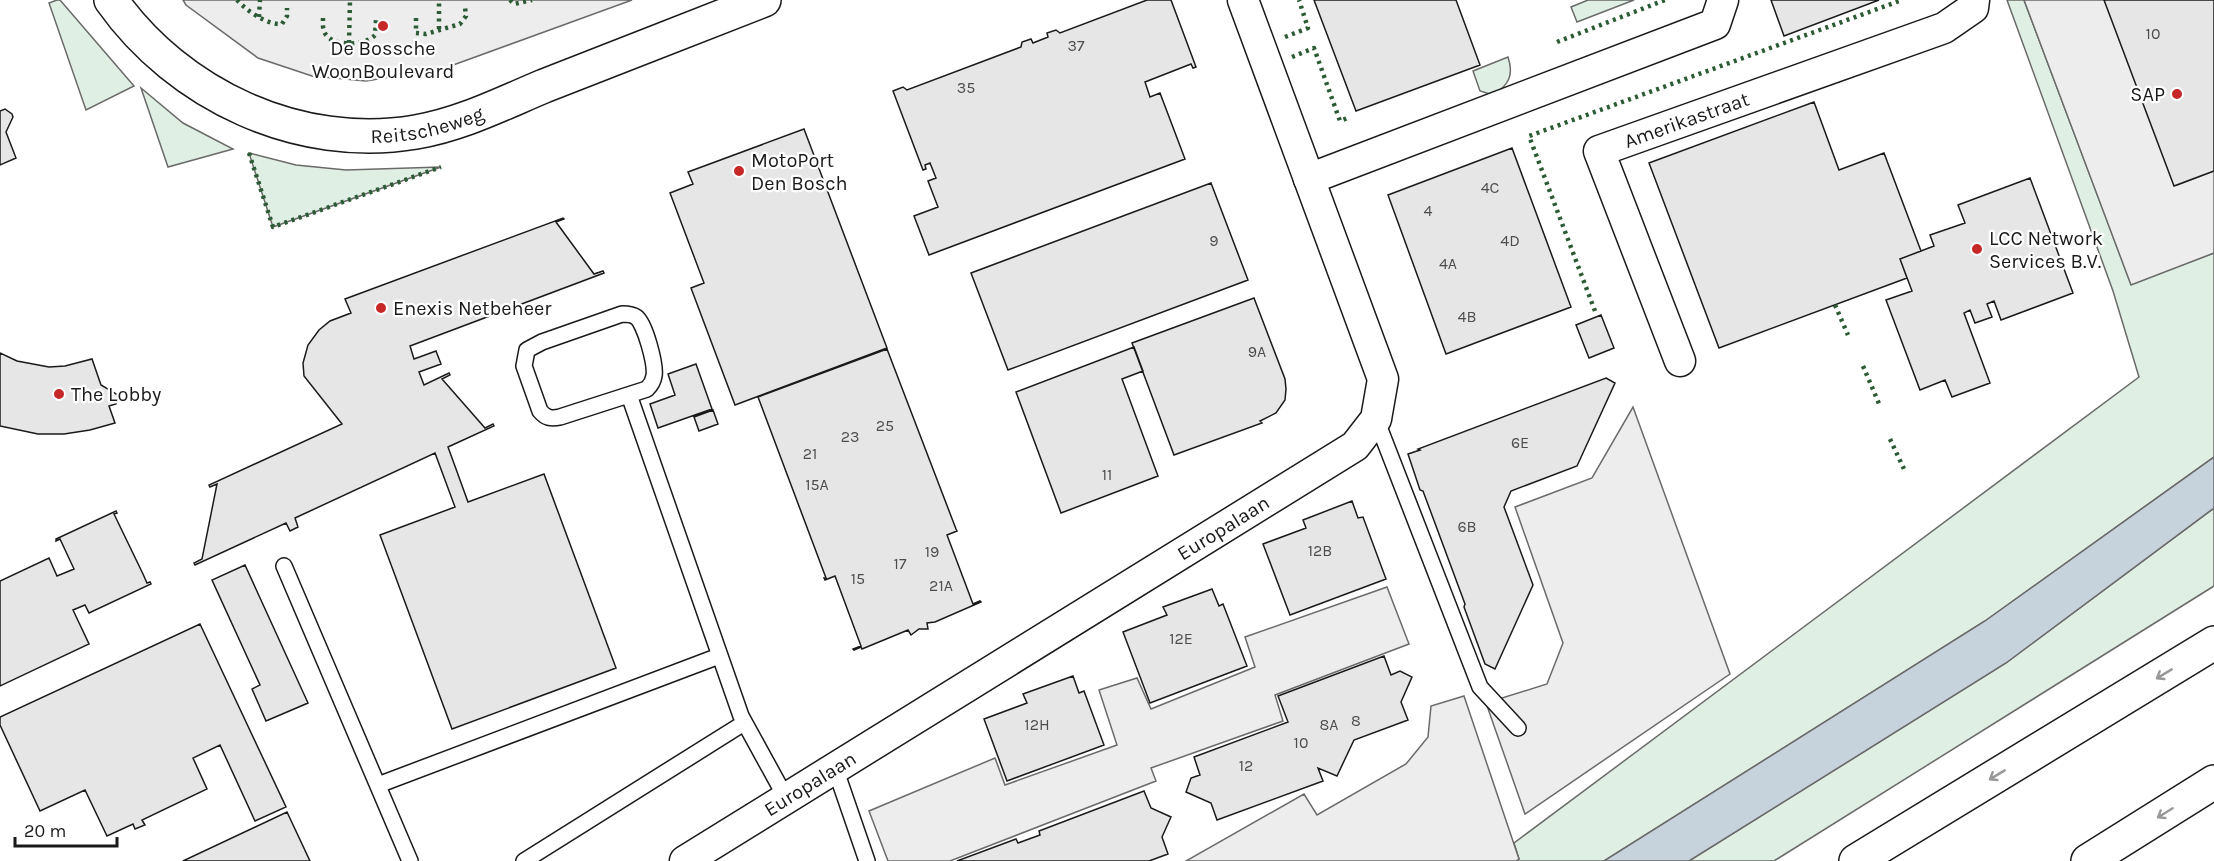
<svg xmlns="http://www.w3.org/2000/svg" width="2214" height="861" viewBox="0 0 2214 861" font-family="Karla,sans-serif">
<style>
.green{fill:#e0efe3;stroke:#6a6a6a;stroke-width:1.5}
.parking{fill:#ededed;stroke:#6a6a6a;stroke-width:1.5}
.water{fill:#c6d2dc;stroke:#6a6a6a;stroke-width:1.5}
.building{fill:#e6e6e6;stroke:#1a1a1a;stroke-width:1.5}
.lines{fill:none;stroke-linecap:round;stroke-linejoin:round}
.service-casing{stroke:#1a1a1a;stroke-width:18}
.minor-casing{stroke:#1a1a1a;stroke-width:33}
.tertiary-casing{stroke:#1a1a1a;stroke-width:36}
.motorway-casing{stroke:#1a1a1a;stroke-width:36}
.service{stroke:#fff;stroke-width:15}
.minor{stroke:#fff;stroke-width:30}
.tertiary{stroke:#fff;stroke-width:33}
.motorway{stroke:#fff;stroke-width:33}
.hedge{stroke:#2b5a34;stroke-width:4.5;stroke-dasharray:3 4.5;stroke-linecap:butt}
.oneway{stroke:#989898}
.poi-dot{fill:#c62828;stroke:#fff;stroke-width:2}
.labels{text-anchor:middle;stroke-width:4.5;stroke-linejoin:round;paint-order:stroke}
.number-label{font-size:16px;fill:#4d4d4d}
.poi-label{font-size:20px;fill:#1a1a1a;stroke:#fff;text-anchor:start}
.street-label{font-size:20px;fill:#1a1a1a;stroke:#fff}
</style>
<rect width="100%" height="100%" fill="#fff"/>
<!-- green -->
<path class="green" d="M57,0H60L134,86L86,110L49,3Z
M1588,0H1634L1577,22L1571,7Z
M2007,0H2024L2131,284L2214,253V457L1985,621L1604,861H1516L1519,859L1514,843L2139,377L2113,291Z
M1508,57C1514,75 1509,85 1493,95L1480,91L1473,71Z
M141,88L183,123L233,149L168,167Z
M249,153L296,165L346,170L441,167L273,227Z
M2214,508V586L1774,861H1689L2006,663Z"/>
<!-- parking -->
<path class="parking" d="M183,0H632L445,68L366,81L312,76L258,58L186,5Z
M2024,0H2105L2177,185L2214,171V253L2131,285Z
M1633,407L1730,674L1525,814L1486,703L1547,684L1563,643L1515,507L1592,478Z
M1387,587L1409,644L1275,695L1283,721L1151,768L1156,781L950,861H888L869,811L995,758L1005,785L1117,745L1099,690L1137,678L1151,709L1255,667L1245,637Z
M1464,696L1519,859L1516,861H1186L1304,794L1317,815L1406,764L1428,737L1431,706Z"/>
<!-- water -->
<path class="water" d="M2214,457V508L2006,663L1689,861H1604L1985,621Z"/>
<!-- building -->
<path class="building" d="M1147,0H1171L1196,67L1193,68L1191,64L1145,82L1150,97L1160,93L1185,159L929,255L914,216L938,207L928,181L936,178L930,163L925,165L926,169L923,170L893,91L903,87L907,90L1021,47L1022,42L1031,39L1033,43L1048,37L1047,33L1056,30L1060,33Z
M1314,0H1456L1480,65L1356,111Z
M1771,0H1879L1784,36Z
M2104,0H2214V171L2174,186Z
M1814,102L1839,170L1884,153L1921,251L1900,259L1907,278L1719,348L1649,163Z
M5,109L12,114L13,117L6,132L16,158L0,165V111Z
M804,129L887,348L735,405L691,288L704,283L670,193L693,184L688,172Z
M1512,148L1571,307L1446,354L1388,195Z
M2030,178L2073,293L2001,320L1994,301L1987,304L1992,317L1975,323L1970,310L1964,313L1990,383L1952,397L1945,380L1920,390L1886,300L1912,291L1900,259L1934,246L1930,235L1965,223L1958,205Z
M1211,183L1248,280L1008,370L971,273Z
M563,218L564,219L556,222L594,274L603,271L604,273L410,346L414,359L436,351L441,364L419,372L424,385L449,373L450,375L442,379L485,428L493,424L494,426L448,447L468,502L544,474L616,668L452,729L380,535L455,507L435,453L295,518L298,527L290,531L286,523L195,565L194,563L202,559L217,484L210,487L209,485L342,424L304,376L303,363L308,345L319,330L330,321L351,313L345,299Z
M1254,298L1285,379L1286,389L1285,400L1276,413L1260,421L1262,423L1174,455L1132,343Z
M1601,315L1614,348L1589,358L1576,325Z
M1134,347L1143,371L1122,379L1158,476L1061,513L1016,392Z
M887,349L956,529L957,531L947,535L973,604L980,601L981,602L935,622L927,623L928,629H919L911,635L908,630L862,649L861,647L854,650L853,649L861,646L835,576L825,580L824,578H826L758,397Z
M0,353L17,361L49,367L65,366L92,359L101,385L118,395L116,404L109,406L115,423L90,430L64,434H38L0,426Z
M696,364L712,409L658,428L650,404L675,395L668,374Z
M1606,378L1615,383L1577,466L1511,491L1504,507L1533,585L1495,669L1485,664L1464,607L1465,604L1423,491L1420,490L1408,454L1420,450L1418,449Z
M713,410L718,424L699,431L694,417Z
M1352,501L1358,518L1363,517L1386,579L1290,615L1263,544L1306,528L1303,520Z
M116,511L117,513L114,514L143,574L147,583L150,582L151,584L89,613L85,605L73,610L89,644L0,686V581L49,558L57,576L74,569L60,539L56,541V539Z
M245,565L308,703L266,721L252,689L260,685L212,580Z
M1212,589L1219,606L1223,604L1247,666L1150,703L1123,632L1167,615L1163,607Z
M200,624L286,807L255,821L220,745L193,758L207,789L142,820L145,825L135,829L133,824L107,836L85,790L40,811L0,725V717Z
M1384,656L1391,675L1400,671L1412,677L1401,702L1408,720L1354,740L1337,776L1318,768L1323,781L1217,820L1211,803L1186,792L1191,778L1200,775L1194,757L1288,722L1278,696Z
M1073,676L1079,693L1084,691L1104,745L1007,781L984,719L1027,703L1023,694Z
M1144,791L1151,808L1171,817L1162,837L1168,854L1149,861H957L1016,839L1018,843L1040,835L1039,831Z
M287,812L310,861H183Z"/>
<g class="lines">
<defs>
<path id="service" d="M622,314C627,314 632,314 636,317C645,323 656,365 654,376C653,382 651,385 647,389L560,417C551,419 546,418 540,411L524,366L527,350L542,342Z
M629,395L741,716L786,798
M1376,419L1480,687L1518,728
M284,566L410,861
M835,768L867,861
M378,785L719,656
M524,861L744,723"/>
<g id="minor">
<path d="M1309,179L1715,24L1723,0"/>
<path id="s1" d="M1680,361L1599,151L1944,28L1973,8L1974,0"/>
<path id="s2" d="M685,861L1355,446L1376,419L1383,379L1243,0"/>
</g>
<g id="tertiary">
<path id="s3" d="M111,0C178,95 299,152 416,132C462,124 501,104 544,86C617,57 691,29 764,0"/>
</g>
<path id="motorway" d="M1856,861L2214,643
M2088,861L2214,782"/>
</defs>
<!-- service casing -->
<use href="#service" class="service-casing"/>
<!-- minor casing -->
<use href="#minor" class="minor-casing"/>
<!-- tertiary casing -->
<use href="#tertiary" class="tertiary-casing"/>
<!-- motorway casing -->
<use href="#motorway" class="motorway-casing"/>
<!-- service -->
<use href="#service" class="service"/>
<!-- minor -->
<use href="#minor" class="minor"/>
<!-- tertiary -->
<use href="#tertiary" class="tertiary"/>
<!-- motorway -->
<use href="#motorway" class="motorway"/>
<!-- hedge -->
<path class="hedge" d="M237,0C247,11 267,25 282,24L287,16V8
M510,0L514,4L532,0
M259,17L260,0
M323,18C323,24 322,31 327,36C337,47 366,45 375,35L376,20
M416,18V33L426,34L460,24L466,16L465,7
M439,29V0
M1285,37L1308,28L1299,0
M1557,42L1665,0
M349,43L350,0
M1292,57L1314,48L1340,121L1350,117
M249,153L273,227L441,167
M1835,305L1848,335
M1595,311L1529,136L1902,0
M1863,366L1880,406
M1890,439L1904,469"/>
</g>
<!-- one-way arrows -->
<defs><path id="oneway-shaft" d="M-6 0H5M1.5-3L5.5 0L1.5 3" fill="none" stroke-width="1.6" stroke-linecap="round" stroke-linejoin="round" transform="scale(1.5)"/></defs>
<g class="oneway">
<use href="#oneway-shaft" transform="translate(2164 674) rotate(149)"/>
<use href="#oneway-shaft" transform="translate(1997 775) rotate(149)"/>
<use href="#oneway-shaft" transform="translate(2165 813) rotate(148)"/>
</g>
<!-- markers -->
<g class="poi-dot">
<circle cx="383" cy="26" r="6"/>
<circle cx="2177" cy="94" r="6"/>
<circle cx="739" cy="171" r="6"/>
<circle cx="1977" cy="249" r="6"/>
<circle cx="381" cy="308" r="6"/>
<circle cx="59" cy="394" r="6"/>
</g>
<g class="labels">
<!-- number labels -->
<g class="number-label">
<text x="2153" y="39">10</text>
<text x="1076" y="51">37</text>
<text x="966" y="93">35</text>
<text x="1490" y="193">4C</text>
<text x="1428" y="216">4</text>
<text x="1214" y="246">9</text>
<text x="1510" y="246">4D</text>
<text x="1448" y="269">4A</text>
<text x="1467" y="322">4B</text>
<text x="1257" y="357">9A</text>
<text x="885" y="431">25</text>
<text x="850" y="442">23</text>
<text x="1520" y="448">6E</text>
<text x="810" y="459">21</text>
<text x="1107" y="480">11</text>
<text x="817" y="490">15A</text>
<text x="1467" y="532">6B</text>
<text x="1320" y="556">12B</text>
<text x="932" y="557">19</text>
<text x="900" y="569">17</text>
<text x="858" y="584">15</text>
<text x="941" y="591">21A</text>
<text x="1181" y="644">12E</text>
<text x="1356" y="726">8</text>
<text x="1037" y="730">12H</text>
<text x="1329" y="730">8A</text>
<text x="1301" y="748">10</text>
<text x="1246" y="771">12</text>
</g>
<!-- poi labels -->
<g class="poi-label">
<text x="383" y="55" text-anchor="middle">De Bossche<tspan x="383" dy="23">WoonBoulevard</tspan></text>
<text x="2165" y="101" text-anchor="end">SAP</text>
<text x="751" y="167">MotoPort<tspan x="751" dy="23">Den Bosch</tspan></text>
<text x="1989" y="245">LCC Network<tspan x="1989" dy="23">Services B.V.</tspan></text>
<text x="393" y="315">Enexis Netbeheer</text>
<text x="71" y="401">The Lobby</text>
</g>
<!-- street labels -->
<g class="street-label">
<text dy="7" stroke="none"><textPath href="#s1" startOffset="318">Amerikastraat</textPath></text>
<text dy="7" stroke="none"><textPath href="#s3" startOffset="362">Reitscheweg</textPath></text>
<text dy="7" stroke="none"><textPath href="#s2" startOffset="633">Europalaan</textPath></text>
<text dy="7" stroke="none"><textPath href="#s2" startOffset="147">Europalaan</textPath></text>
</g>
</g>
<!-- scale -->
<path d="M15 837v9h102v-9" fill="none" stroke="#1a1a1a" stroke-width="3"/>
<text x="24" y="837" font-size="18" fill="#1a1a1a" stroke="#ffffff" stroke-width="4.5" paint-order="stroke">20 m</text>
</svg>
